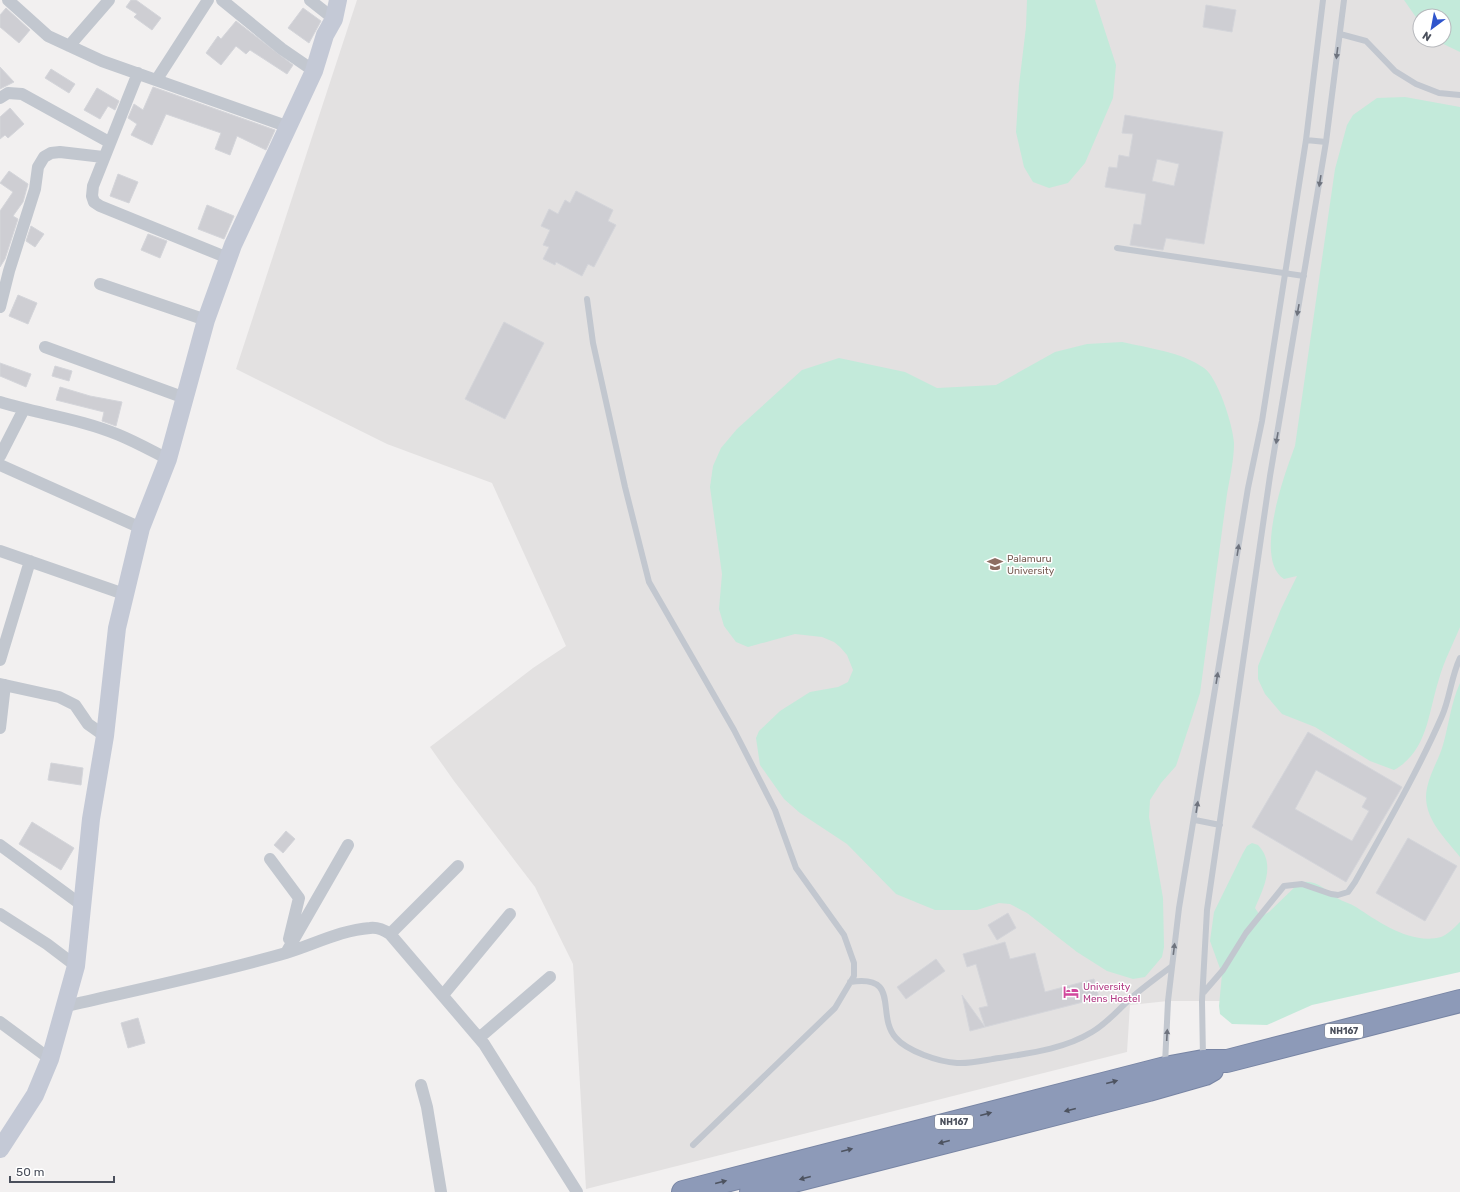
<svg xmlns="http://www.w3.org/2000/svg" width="1460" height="1192" viewBox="0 0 1460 1192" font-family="Rubik,sans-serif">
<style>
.education{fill:#e3e1e1;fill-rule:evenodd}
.green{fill:#c3eada}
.building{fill:#ceced3;stroke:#d4d5da;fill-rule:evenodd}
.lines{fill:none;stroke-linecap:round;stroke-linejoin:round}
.highway-casing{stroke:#7885a4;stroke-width:24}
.lane{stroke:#c2c7cf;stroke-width:6}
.street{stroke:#c2c7cf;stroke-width:12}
.secondary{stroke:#c4c9d6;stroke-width:18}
.highway{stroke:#8d9ab8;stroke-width:22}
.oneway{fill:#6e737e}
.oneway2{fill:#4d5360}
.labels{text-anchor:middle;stroke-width:3;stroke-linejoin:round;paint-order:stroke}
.shield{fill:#fff;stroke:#80848c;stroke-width:1}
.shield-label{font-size:9px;font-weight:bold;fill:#4a4f5b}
.education-label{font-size:10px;fill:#785e54;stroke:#fff;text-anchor:start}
.hotel-label{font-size:10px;fill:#b23c85;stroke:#fff;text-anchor:start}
</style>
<rect width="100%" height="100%" fill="#f2f0f0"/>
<!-- education -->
<path class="education" d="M357,0H1460V959L1220,1001H1168L1130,1005L1127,1052L586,1189L573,964L535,887L454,781L430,747L533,668L566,646L492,483L387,444L236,369ZM1420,16H1444V40H1420Z"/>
<!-- green -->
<path class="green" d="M1027,0H1095L1116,65L1113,98L1085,163L1068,183L1049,188L1033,182L1024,167L1016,132L1019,85L1026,27Z
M1404,0H1460V52L1435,40H1444V16H1420V23Z
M1405,97L1460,107V627C1453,644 1444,661 1439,679C1428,713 1428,751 1394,770L1370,761L1315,727L1282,714L1265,694L1258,679V666L1281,609L1297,576L1284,579C1253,560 1285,473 1295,446L1335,169L1347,125L1353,115L1377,98Z
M1122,342C1148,348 1182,352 1204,368C1218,378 1233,425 1234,443C1234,460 1230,477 1227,494L1200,693L1176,766L1161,783L1150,800L1149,817L1163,898L1164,947L1162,957L1145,977L1133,979L1107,971L1077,952L1027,913L1010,904L999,903L977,910H935L896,894L847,844L800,813L784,799L760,765L756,738L759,731L780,711L810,692L838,687L848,682L853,670L847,655L840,647L834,642L822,637L795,634L748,647L736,642L724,626L719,609L722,574L710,487L713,466L721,448L737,429L802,370L839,358L905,372L937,388L996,385L1055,352L1087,344Z
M1460,683V857C1444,837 1421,816 1427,788C1430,773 1439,759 1443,745C1449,724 1451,703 1460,683Z
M1252,843L1258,845C1276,864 1264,887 1255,908L1259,914L1264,915L1269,912L1299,883C1315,878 1325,890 1337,898C1343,902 1350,903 1356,907C1379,922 1411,945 1441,937C1447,935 1455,927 1460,922V972L1312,1005L1267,1025L1232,1024L1220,1014L1219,1006L1222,974L1210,941L1214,912L1243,853L1247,846Z"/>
<!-- building -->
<path class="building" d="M131,0H136L161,18L152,30L134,17L137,14L126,7Z
M1206,5L1236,10L1232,32L1203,27Z
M6,8L30,30L19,43L0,27V15Z
M303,8L321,21L309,43L288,28Z
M236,21L293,65L287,74L250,50L246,54L236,46L221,65L206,53L218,36L221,39Z
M0,67L14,82L0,89Z
M51,69L75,84L69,93L45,78Z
M153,87L275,130L266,150L237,136L230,155L215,149L221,133L166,114L152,145L131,135L137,124L128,118L134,104L143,110Z
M97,88L119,101L115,110L108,106L100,119L84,110Z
M10,108L24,124L8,138L5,135L0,139V117Z
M1125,115L1223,132L1204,244L1166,238L1163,250L1130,245L1134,224L1141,225L1146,194L1105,187L1109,167L1117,168L1119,155L1129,157L1133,134L1122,133ZM1157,159L1179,164L1174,186L1152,181Z
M9,171L28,184L23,202L13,216L18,219L5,259L0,267V211L13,192L0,183Z
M118,174L138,182L129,203L110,196Z
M576,191L613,210L608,221L616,225L594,267L588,264L582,276L556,262L555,265L543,259L549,247L543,245L550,230L541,226L549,209L558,214L565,200L570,203Z
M207,205L234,216L224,239L198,229Z
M31,226L44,234L35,247L26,241Z
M148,234L167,241L160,258L141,250Z
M18,295L37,303L28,324L9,316Z
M504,322L544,343L505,419L465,399Z
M0,363L31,374L26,387L0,376Z
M55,366L72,371L69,381L52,376Z
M60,387L90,396L122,402L116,426L102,421L104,412L56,400Z
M1308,732L1402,787L1346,882L1252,827ZM1316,770L1367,798L1362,807L1369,811L1352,841L1295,809Z
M51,763L83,768L81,785L48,780Z
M32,822L74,848L61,870L19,844Z
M286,831L295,839L283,853L274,845Z
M1408,838L1457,866L1425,921L1376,893Z
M1008,913L1016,928L997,940L988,925Z
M1005,942L1010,959L1035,953L1045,992L1094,979L1099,998L985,1027L979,1008L988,1006L976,964L967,967L963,954Z
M936,959L945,971L906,999L897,987Z
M962,995L985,1027L970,1031Z
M138,1018L145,1043L128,1048L121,1023Z"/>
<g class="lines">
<defs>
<path id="highway" d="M683,1192L1165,1068L1203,1061H1227L1460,1001
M751,1192L1149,1090L1205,1074L1212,1070"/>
</defs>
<!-- highway casing -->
<use href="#highway" class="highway-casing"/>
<!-- lane -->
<path class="lane" d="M1340,34L1366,41L1395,71L1416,84L1439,93L1460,95
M1306,140L1326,142
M1117,248L1304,276
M587,299L593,343L625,487L649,582L734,730L775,810L796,868L844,935L854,963V976L835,1008L693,1145
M1195,820L1220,825
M850,982C902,974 875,1015 896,1038C907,1051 939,1062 957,1063C971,1064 985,1060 999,1058C1031,1053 1064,1049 1092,1032C1106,1024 1117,1011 1129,1000C1142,988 1158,977 1172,966
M1204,992L1223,970L1246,933L1284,886L1302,884L1331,894L1338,895L1348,892L1355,882C1385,828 1417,773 1442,716C1450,698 1451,677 1460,658
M1203,1058L1202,1001L1207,910L1270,476L1326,142L1344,0
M1165,1064L1168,1001L1179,908L1248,488L1262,421L1306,140L1323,0"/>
<!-- street -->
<path class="street" d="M8,0L48,36L102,61L289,127
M222,0L282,49L314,71
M310,0L334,19
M69,46L109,0
M138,73L93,186L92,196L94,202L100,206L228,258
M157,79L208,0
M0,98L8,93L22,94L109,142
M100,284L206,320
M0,307L9,271L35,189L38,167L44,157L51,153L60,152L103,157
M45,347L185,398
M0,402C39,414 81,419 119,435C136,442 152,451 168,459
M0,456L24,409
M0,465L141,528
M0,551L124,594
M0,660L30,561
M0,684L59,697L75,705L88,724L105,736
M0,728L5,685
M0,845L83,906
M270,859L299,898L289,939
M0,914L47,944L76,966
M390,934L458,866
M286,953L348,845
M443,995L510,914
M66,1006C140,989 213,974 286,953C313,945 341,930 370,928C378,927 384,930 390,934L484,1044L577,1192
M0,1022L50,1059
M479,1038L550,977
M421,1085L427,1107L441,1192"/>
<!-- secondary -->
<path class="secondary" d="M0,1149L35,1095L50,1059L76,966L91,819L105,736L117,628L141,528L168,459L206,320L233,245L314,71L325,35L334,19L338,0"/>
<!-- highway -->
<use href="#highway" class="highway"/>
</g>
<!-- one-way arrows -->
<defs><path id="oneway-solid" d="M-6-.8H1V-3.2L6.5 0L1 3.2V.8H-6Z"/></defs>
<g class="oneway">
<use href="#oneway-solid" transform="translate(1337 53) rotate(97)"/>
<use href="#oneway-solid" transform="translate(1320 181) rotate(99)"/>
<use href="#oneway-solid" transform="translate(1298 310) rotate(100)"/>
<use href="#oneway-solid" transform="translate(1277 438) rotate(100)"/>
<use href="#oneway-solid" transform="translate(1238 550) rotate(-81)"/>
<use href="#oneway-solid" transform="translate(1217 678) rotate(-81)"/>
<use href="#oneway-solid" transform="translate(1197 807) rotate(-81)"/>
<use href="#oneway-solid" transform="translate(1174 949) rotate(-83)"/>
<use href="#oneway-solid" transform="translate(1167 1035) rotate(-87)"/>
</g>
<g class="oneway2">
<use href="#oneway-solid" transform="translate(1112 1082) rotate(-15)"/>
<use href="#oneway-solid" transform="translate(1070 1110) rotate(166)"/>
<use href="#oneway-solid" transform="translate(986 1114) rotate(-15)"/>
<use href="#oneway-solid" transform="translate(944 1142) rotate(165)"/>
<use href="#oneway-solid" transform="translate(847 1150) rotate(-14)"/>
<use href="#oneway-solid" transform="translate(805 1178) rotate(165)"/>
<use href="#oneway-solid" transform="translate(721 1182) rotate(-14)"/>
</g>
<!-- icons -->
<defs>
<symbol id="university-bare" viewBox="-9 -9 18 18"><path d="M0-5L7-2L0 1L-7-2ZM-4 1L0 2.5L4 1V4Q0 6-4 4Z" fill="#8d6e63" stroke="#fff" stroke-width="2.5" paint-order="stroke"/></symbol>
<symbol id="hotel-bare" viewBox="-9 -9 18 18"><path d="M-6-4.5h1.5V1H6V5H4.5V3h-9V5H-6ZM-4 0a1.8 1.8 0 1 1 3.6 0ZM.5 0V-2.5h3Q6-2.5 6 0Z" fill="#d1479c" stroke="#fff" stroke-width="2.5" paint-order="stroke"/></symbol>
</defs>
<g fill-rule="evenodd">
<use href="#university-bare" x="984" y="553" width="22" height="22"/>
<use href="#hotel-bare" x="1060" y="981" width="22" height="22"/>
</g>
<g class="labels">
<!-- shield labels -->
<g class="shield">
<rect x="1325" y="1024" width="38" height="14" rx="3"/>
<rect x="935" y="1115" width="38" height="14" rx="3"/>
</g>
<g class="shield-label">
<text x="1344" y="1034">NH167</text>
<text x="954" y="1125">NH167</text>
</g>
<!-- education labels -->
<g class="education-label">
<text x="1007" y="562">Palamuru<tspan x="1007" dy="12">University</tspan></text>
</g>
<!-- hotel labels -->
<g class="hotel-label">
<text x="1083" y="990">University<tspan x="1083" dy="12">Mens Hostel</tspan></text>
</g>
</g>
<!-- north arrow -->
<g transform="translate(1432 28) rotate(212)"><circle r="19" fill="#ffffff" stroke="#b7b9bd"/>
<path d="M0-3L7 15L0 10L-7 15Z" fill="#2f55cc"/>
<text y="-6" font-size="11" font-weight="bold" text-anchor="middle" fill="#4a4f5b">N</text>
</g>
<!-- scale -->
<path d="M10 1176v6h104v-6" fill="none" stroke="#4a4f5b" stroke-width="2"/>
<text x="16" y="1176" font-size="12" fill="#4a4f5b" stroke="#ffffff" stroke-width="3" paint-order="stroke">50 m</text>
</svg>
